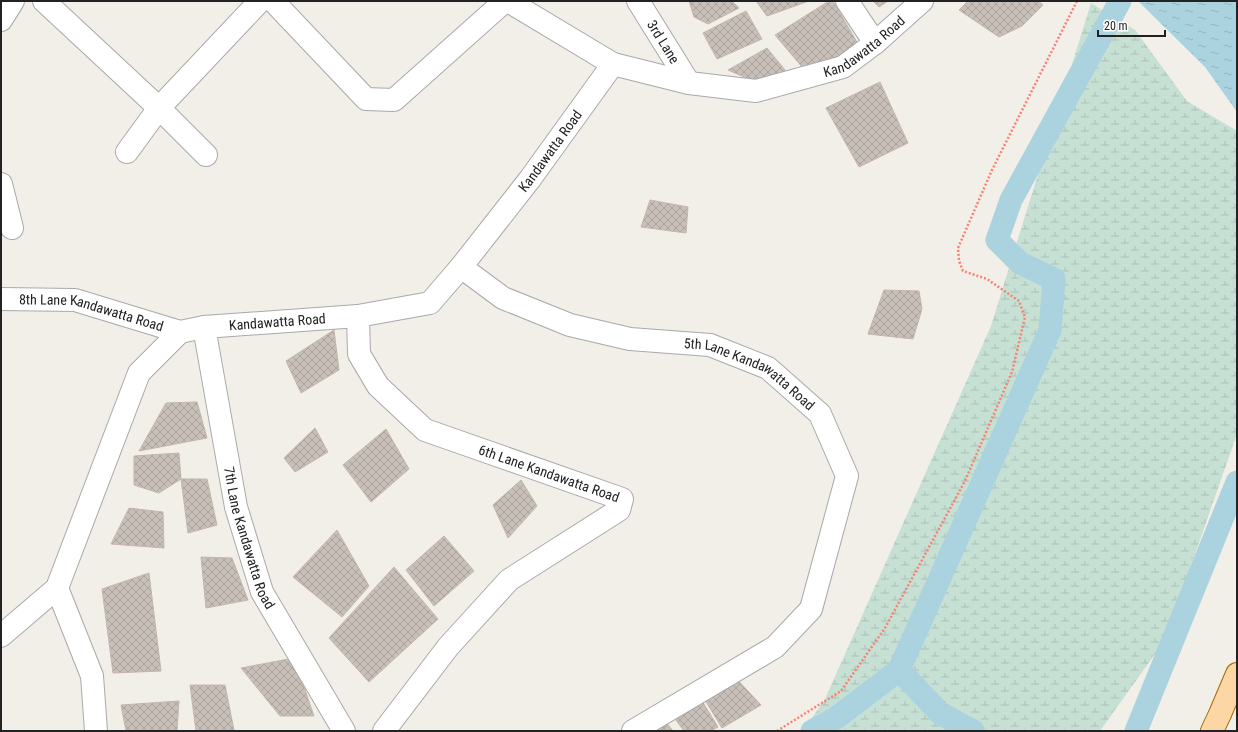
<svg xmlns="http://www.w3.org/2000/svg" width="1238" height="732" viewBox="0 0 1238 732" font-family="'Roboto Condensed',sans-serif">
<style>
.wetland{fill:url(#wetland-marsh)}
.water{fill:url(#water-ripples)}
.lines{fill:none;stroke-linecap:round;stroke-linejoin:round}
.canal{stroke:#aad3df;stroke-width:23}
.building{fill:url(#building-cross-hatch);stroke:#c4b6ab}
.street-casing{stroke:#a9a9a9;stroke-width:24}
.primary-casing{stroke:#a06b00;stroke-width:24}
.path{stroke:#fa8072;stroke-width:2.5;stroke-dasharray:2 2;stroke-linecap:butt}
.street{stroke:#fff;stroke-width:22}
.primary{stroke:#fcd6a4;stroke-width:22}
.labels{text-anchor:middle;stroke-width:3;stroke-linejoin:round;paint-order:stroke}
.street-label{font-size:14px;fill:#222;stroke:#fff}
</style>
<defs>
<pattern id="wetland-marsh" width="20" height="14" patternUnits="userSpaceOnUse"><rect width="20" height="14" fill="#c6e0d4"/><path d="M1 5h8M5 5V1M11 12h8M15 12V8" fill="none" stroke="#aac0b6"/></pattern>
<pattern id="water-ripples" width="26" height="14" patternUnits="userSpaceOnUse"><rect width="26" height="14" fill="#aad3df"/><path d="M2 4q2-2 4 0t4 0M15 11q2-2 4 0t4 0" fill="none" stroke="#92b5bf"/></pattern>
<pattern id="building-cross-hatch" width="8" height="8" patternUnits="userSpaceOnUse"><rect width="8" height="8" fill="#c7bfb8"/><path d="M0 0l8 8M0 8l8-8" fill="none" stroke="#aba49e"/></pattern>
</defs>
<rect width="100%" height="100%" fill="#f2efe9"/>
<!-- wetland -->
<path class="wetland" d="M1091,3L1135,30L1187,101L1237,131V434L1165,640L1100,731H803L825,699L991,326Z"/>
<!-- water -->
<path class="water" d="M1138,1H1237V112L1205,67Z"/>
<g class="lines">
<!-- canal -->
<path class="canal" d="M812,731L836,718L899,670
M973,731L941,714L899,670L1050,330L1054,279L1020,263L997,240L1011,200L1120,1
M1136,731L1237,482"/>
</g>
<!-- building -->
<path class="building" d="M689,1H732L739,8L708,24L694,17Z
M756,1H809L767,16Z
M829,1H833L858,44L808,74L775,35Z
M873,1H888L879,7Z
M968,1H1038L1043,5L1022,26L999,37L959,10Z
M746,11L762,39L717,59L703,33Z
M767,48L785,70L767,83L749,79L728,70Z
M880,82L908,143L859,167L826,108Z
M650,200L688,207L686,233L641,227Z
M884,290L919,291L922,309L913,339L868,334Z
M334,330L339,370L301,393L286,361Z
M197,402L207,438L139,451L166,403Z
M315,428L328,452L295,472L284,458Z
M386,429L409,469L371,502L343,465Z
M179,453L181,479L159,493L134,485V456Z
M181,479H207L217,525L188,533Z
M521,480L537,506L508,538L493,505Z
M129,508L163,512L164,548L111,544Z
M337,530L369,586L342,617L293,577Z
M444,536L474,571L434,606L406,570Z
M201,557L232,558L248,600L206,608Z
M394,567L438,619L369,682L329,638Z
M149,573L161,671L113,673L102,589Z
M294,658L314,716H280L241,668Z
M733,675L761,705L722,728L702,695Z
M190,685H225L234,730L196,731Z
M699,696L718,727L711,731H684L670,712Z
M179,701L177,731H126L121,705Z
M662,717L673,731H639Z"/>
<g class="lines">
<defs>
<g id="street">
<path d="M44,1L159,108L127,152"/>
<path d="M273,1L366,99L394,100L505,1"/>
<path id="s1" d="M508,1L613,64L689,83L756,91L843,67L875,43L922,1"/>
<path id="s2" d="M638,1L689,83"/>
<path d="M847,1L875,43"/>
<path d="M1,20L13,1"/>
<path d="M206,155L159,108L260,1"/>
<path d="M1,184L12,228"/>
<path id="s3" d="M461,267L503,298L570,325L630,339L710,345L768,368L820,414L847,476L811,609L775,647L633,731"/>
<path id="s4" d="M1,299L75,300L180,332"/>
<path id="s5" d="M358,316L359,354L378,386L425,430L622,499L619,510L509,580L448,647L384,731"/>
<path id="s6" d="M204,327L236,507L262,592L344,731"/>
<path id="s7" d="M180,332L204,327L358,316L430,303L461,267L530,179L613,64"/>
<path d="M57,588L92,676L96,731"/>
<path d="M1,636L57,588L139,373L180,332"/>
</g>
<path id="primary" d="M1212,731L1220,714L1237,674"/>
</defs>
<!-- street casing -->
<use href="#street" class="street-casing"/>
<!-- primary casing -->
<use href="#primary" class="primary-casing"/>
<!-- path -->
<path class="path" d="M777,731L841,691L885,628L965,481L1012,372L1025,317L1019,301L987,279L963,271L959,261L958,248L992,170L1077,1"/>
<!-- street -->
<use href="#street" class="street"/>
<!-- primary -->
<use href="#primary" class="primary"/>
</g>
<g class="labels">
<!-- street labels -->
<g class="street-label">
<text dy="5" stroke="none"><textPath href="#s2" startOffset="48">3rd Lane</textPath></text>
<text dy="5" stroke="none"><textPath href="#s1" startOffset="387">Kandawatta Road</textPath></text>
<text dy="5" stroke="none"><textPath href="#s7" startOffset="446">Kandawatta Road</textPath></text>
<text dy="5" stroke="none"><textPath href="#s4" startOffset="92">8th Lane Kandawatta Road</textPath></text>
<text dy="5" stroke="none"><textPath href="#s7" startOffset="98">Kandawatta Road</textPath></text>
<text dy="5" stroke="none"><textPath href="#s3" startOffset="314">5th Lane Kandawatta Road</textPath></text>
<text dy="5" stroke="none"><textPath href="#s5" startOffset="271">6th Lane Kandawatta Road</textPath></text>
<text dy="5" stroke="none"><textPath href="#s6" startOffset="216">7th Lane Kandawatta Road</textPath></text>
</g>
</g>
<!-- border -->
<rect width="1238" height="732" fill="none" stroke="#222222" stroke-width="4"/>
<!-- scale -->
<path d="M1098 30v6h67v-6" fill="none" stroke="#222222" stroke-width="2"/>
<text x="1104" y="30" font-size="12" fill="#222222" stroke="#ffffff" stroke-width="3" paint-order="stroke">20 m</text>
</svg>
